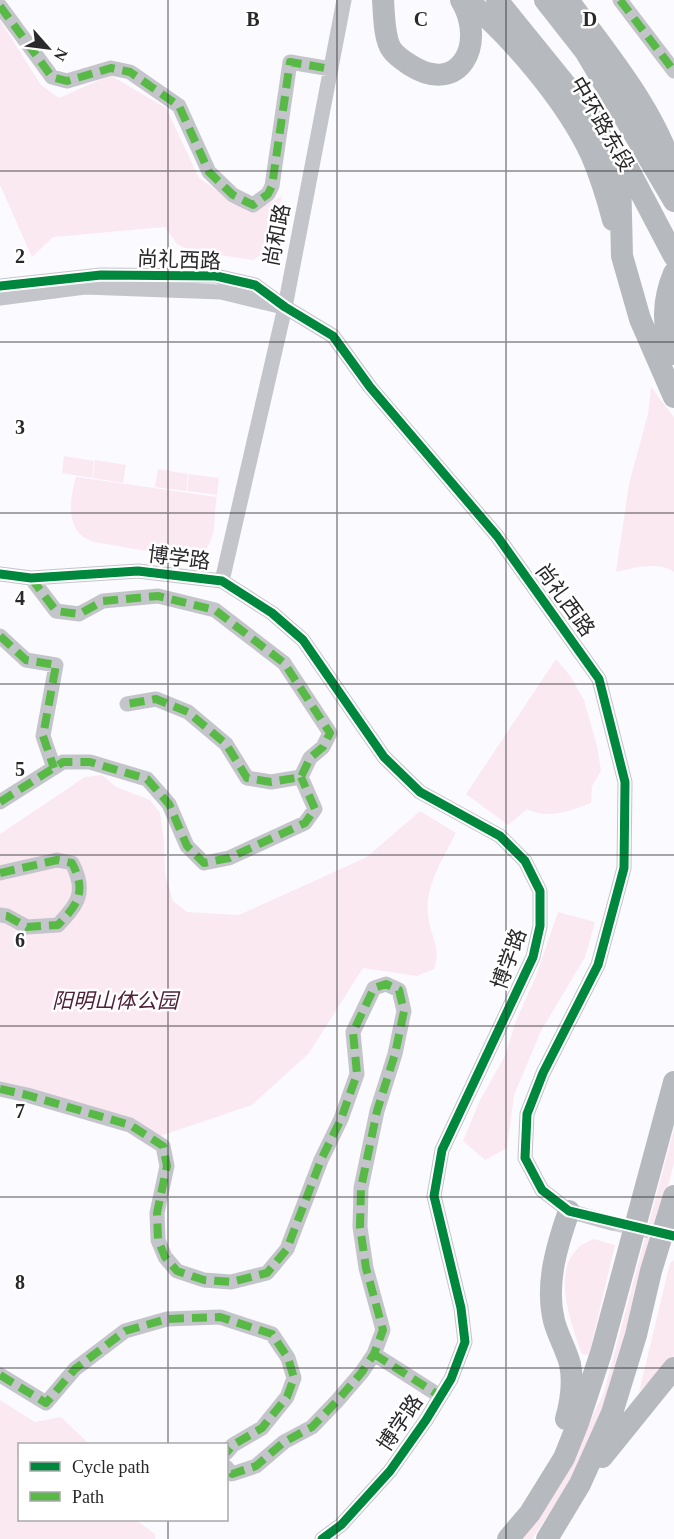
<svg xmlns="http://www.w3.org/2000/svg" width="674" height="1539" viewBox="0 0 674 1539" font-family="'Times New Roman','Noto Sans SC',serif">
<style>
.green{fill:#fbe9f2}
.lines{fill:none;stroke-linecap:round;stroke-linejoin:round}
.minor-tunnel{stroke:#d1d0d4;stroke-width:15;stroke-dasharray:15 8;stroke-linecap:butt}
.minor{stroke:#c3c5ca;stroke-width:15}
.highway{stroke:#b6b9be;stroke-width:22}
.quiet{stroke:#58b947;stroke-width:8;stroke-dasharray:15 8;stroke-linecap:butt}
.cycleway-casing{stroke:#fff;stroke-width:13}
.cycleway{stroke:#00873e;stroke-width:9}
.grid{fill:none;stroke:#29292b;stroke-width:1.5;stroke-opacity:0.55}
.labels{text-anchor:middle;stroke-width:5;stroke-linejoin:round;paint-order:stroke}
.street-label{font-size:21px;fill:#29292b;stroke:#fff}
.park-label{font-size:21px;font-style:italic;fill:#512139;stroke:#fff}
.grid-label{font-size:20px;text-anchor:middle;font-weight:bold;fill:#29292b;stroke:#fff;stroke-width:5;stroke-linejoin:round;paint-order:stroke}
</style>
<rect width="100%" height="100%" fill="#fbfafe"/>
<!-- green -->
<path class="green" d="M0,20L41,85L59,98L110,75L166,108L199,178L250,213L282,196L273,231L265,252L253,260L191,251L177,244L165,227L53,237L32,257L0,185Z
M651,387L674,417V572C658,561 633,568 616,572L629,484L648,414Z
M64,456L94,461L92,478L62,473Z
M95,460L126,465L123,483L93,478Z
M158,469L188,474L186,491L155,487Z
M189,474L219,478L217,495L187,491Z
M76,477L217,497C212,523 219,532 202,556L193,559L94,542C90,540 84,538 81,535C66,521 71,494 76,477Z
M556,659L571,677L584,700L597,746L601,771L592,786L591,803C569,811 549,820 527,809L508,825L466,794Z
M102,775L116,787L150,800L160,813L164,841L165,874L173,901L187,912L239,915L367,857L420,811L456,833C443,859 425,885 428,915C430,937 442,946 434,969L417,976L363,968L309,1053L252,1105L160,1136L0,1090V834L85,777Z
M558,912L595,922L585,957L541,1031L514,1095L507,1148L485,1160L463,1141L480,1100L505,1056L515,1023L536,976Z
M674,1129V1163L622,1364L570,1483L532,1539H520L568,1469L604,1392Z
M594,1239L615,1245L589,1355L582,1354C572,1326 551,1272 578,1248C582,1244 589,1241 594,1239Z
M674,1260V1356L639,1392L670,1263Z
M0,1400L35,1422L61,1417L89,1444H20V1520H136L155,1534V1539H0Z"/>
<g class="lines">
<!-- minor-tunnel -->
<path class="minor-tunnel" d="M612,1223L674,1236"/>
<!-- minor -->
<path class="minor" d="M620,0L674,71
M0,6L52,77L67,81L111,68L130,72L179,106L209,172L233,195L253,205L268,194L272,186L290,62L331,69
M0,286L101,275L216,276L255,285L285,307L333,336L370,387L497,536L599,679L625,782L624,868L598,965L543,1073L527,1114L525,1158L542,1190L569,1211L612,1223
M0,298L85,287L221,292L279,306
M0,574L31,578L138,571L222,581L272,613L303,640L384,757L420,792L500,836L525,861L540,891V926L533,957L442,1150L434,1196L461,1308L465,1342L451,1379L426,1420L390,1471L341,1525L322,1539
M31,578L56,611L79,614L103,601L158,596L215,610L284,663L330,733L323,747L310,758L301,777L271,782L247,778L226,744L188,712L156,699L127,704
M222,581L285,307L344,0
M0,636L26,660L56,665L43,736L54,768
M0,802L63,762H90L147,779L169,804L187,846L204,863L229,858L305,823L315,809L301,777
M0,873L57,860L72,863C87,892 78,904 58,925L27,927L7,916L0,915
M0,1089L27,1095L130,1125L163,1146L167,1166L157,1213L158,1240L165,1257L177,1271L204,1280L231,1282L267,1273L287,1249L321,1160L341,1119L357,1074L353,1032L374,988L386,984L399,990L404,1011L395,1054L377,1111L361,1188L360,1227L366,1268L383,1330L374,1354L362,1372L337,1401L312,1427L284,1442L256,1466L232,1474L226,1467
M374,1354L440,1396
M0,1375L46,1403L75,1369L125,1331L167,1319L220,1317L272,1334L288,1358L294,1378L287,1397L262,1428L233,1445L226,1453"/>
<!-- highway -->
<path class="highway" d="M383,0C384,13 384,40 392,50C396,56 404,61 410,65C460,97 487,43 461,0
M467,0C512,37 566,101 591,154C600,175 607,197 613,220
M497,0L590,115L620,174L622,256L640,319L674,397
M545,0L585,51L674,201
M568,0C606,52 657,112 674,175
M622,157L674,256
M674,273C663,299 661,328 674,354
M566,1419C571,1401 574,1383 570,1364C566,1349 558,1336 554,1321C545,1284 557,1245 569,1211
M602,1457L674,1368
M508,1539L530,1513L564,1458L578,1423L601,1353L674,1082
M547,1539L580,1484L612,1413L636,1335L651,1271L674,1196"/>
<!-- quiet -->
<path class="quiet" d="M620,0L674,71
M0,6L52,77L67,81L111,68L130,72L179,106L209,172L233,195L253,205L268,194L272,186L290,62L331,69
M31,578L56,611L79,614L103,601L158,596L215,610L284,663L330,733L323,747L310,758L301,777L271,782L247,778L226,744L188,712L156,699L127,704
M0,636L26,660L56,665L43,736L54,768
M0,802L63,762H90L147,779L169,804L187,846L204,863L229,858L305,823L315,809L301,777
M0,873L57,860L72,863C87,892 78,904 58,925L27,927L7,916L0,915
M0,1089L27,1095L130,1125L163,1146L167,1166L157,1213L158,1240L165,1257L177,1271L204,1280L231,1282L267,1273L287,1249L321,1160L341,1119L357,1074L353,1032L374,988L386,984L399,990L404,1011L395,1054L377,1111L361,1188L360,1227L366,1268L383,1330L374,1354L362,1372L337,1401L312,1427L284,1442L256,1466L232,1474L226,1467
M374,1354L440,1396
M0,1375L46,1403L75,1369L125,1331L167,1319L220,1317L272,1334L288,1358L294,1378L287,1397L262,1428L233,1445L226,1453"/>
<defs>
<path id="cycleway" d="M0,286L101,275L216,276L255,285L285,307L333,336L370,387L497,536L599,679L625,782L624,868L598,965L543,1073L527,1114L525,1158L542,1190L569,1211L674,1236
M0,574L31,578L138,571L222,581L272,613L303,640L384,757L420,792L500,836L525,861L540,891V926L533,957L442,1150L434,1196L461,1308L465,1342L451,1379L426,1420L390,1471L341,1525L322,1539"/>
</defs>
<!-- cycleway casing -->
<use href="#cycleway" class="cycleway-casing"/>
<!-- cycleway -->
<use href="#cycleway" class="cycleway"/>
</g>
<!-- grid -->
<path class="grid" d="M168,0V1444M337,0V1539M506,0V1539M0,171H674M0,342H674M0,513H674M0,684H674M0,855H674M0,1026H674M0,1197H674M0,1368H674M168,1520V1539"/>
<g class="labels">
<!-- street labels -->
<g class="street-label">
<text transform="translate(602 124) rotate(60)" y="7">中环路东段</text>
<text transform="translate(277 235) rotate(-79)" y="7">尚和路</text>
<text transform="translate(179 260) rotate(2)" y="7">尚礼西路</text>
<text transform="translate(179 558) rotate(7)" y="7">博学路</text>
<text transform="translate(565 600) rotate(54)" y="7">尚礼西路</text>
<text transform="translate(509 959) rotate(-70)" y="7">博学路</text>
<text transform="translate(400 1423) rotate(-56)" y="7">博学路</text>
</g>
<!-- park labels -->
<g class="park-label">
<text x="115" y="1008">阳明山体公园</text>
</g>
</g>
<g class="grid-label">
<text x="253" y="26">B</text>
<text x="421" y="26">C</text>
<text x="590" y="26">D</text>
<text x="20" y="263">2</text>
<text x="20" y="434">3</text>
<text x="20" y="605">4</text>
<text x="20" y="776">5</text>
<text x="20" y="947">6</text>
<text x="20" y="1118">7</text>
<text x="20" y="1289">8</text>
</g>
<!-- legend -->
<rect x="18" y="1443" width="210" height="78" fill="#ffffff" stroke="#a9a9aa" stroke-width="1.5"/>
<rect x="30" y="1462" width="30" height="9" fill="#00873e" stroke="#a9a9aa" stroke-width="1.5"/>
<text x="72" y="1473" font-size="18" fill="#29292b">Cycle path</text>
<rect x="30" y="1492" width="30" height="9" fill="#58b947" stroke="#a9a9aa" stroke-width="1.5"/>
<text x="72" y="1503" font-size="18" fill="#29292b">Path</text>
<!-- north arrow -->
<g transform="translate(48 48) rotate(118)" stroke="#ffffff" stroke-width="4.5" paint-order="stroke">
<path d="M0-4.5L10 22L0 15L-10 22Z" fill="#29292b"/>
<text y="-9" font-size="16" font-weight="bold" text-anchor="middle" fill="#29292b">N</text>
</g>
</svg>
